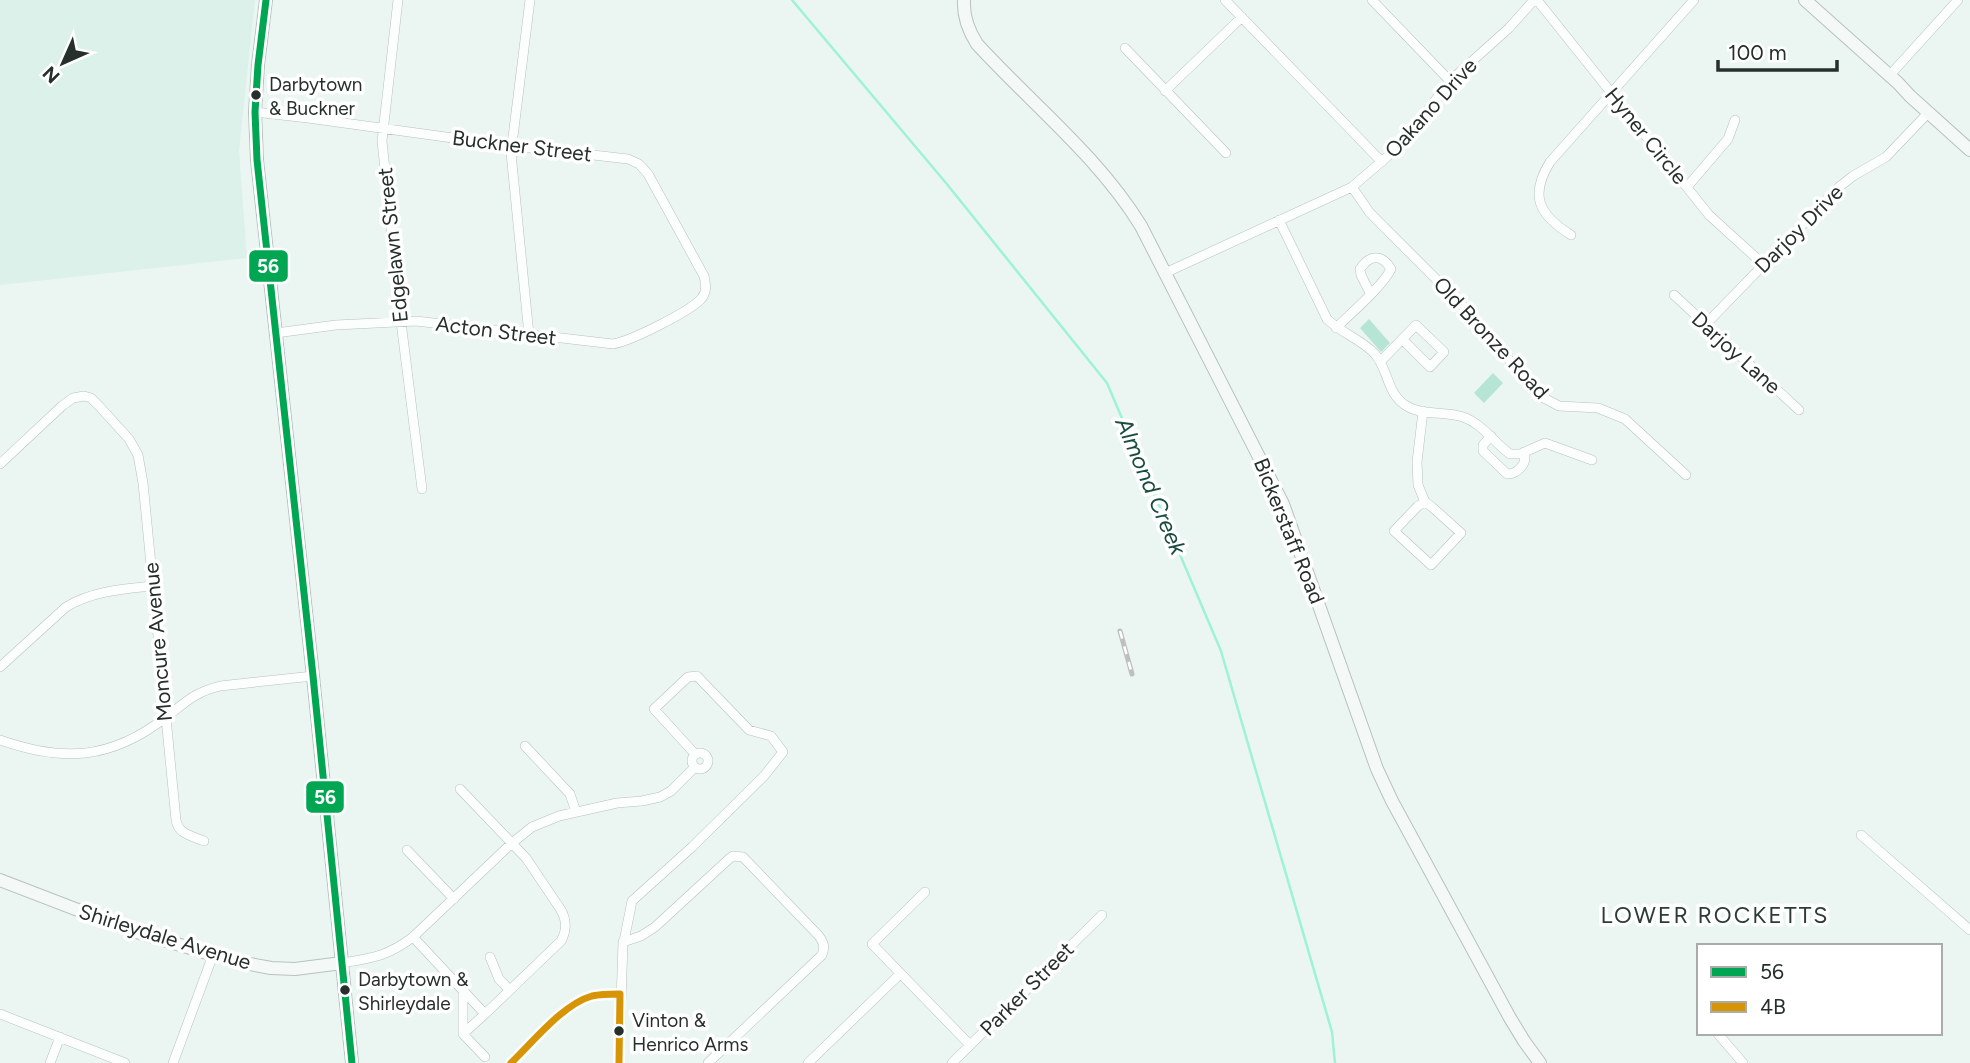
<svg xmlns="http://www.w3.org/2000/svg" width="1970" height="1063" viewBox="0 0 1970 1063" font-family="Figtree,sans-serif">
<style>
.built{fill:#dbf1e9}
.green{fill:#b7e5d5}
.lines{fill:none;stroke-linecap:round;stroke-linejoin:round}
.stream{stroke:#9ef2d7;stroke-width:2.5}
.street-casing{stroke:#b8c1bd;stroke-width:10}
.secondary-casing{stroke:#b8c1bd;stroke-width:14}
.street{stroke:#fcfefd;stroke-width:9}
.secondary{stroke:#f4f9f7;stroke-width:12}
.rail-casing{stroke:#bdc0bf;stroke-width:5}
.rail{stroke:#fff;stroke-width:2.5;stroke-dasharray:8;stroke-linecap:butt}
.bus-1-casing{stroke:#fff;stroke-width:12}
.bus-2-casing{stroke:#fff;stroke-width:12}
.bus-1{stroke:#00a651;stroke-width:7}
.bus-2{stroke:#d89407;stroke-width:7}
.bus-dot{fill:#272f2c;stroke:#fff;stroke-width:2.5}
.labels{text-anchor:middle;stroke-width:7;stroke-linejoin:round;paint-order:stroke}
.bus-label{font-size:19px;fill:#272f2c;stroke:#fff;text-anchor:start}
.street-label{font-size:21px;fill:#272f2c;stroke:#fff}
.water-label{font-size:23px;font-style:italic;fill:#1a4c3e;stroke:#fff}
.neighbourhood-label{font-size:23px;letter-spacing:2px;fill:#2c3d37;stroke:#fff}
.line-badge{stroke:#fff;stroke-width:2.5}
.badge-label{font-size:19px;text-anchor:middle;font-weight:bold;fill:#fff}
</style>
<rect width="100%" height="100%" fill="#ebf6f2"/>
<!-- built -->
<path class="built" d="M0,0H255L239,151L247,258L0,285Z"/>
<!-- green -->
<path class="green" d="M1369,319L1390,343L1381,352L1360,328Z
M1493,373L1503,383L1484,403L1474,393Z"/>
<g class="lines">
<!-- stream -->
<path class="stream" d="M792,0L946,183L1107,383L1221,651L1332,1032L1335,1063"/>
<defs>
<path id="street" d="M398,0L382,141L402,330L422,489
M1225,0L1382,162
M1372,0L1450,81
M1537,0L1709,215L1763,264
M1125,48L1226,153
M1890,75L1958,0
M1165,91L1242,17
M255,112L308,118L489,143L628,159L639,164L648,174L704,276C706,284 707,291 702,298C691,311 631,341 613,344L416,321L336,325L276,333
M1352,187L1370,213L1462,305L1540,396L1559,406L1598,408L1625,419L1686,475
M1687,187L1728,139L1735,120
M1279,220L1327,319C1341,333 1361,339 1375,354C1388,369 1387,393 1405,405C1422,416 1444,411 1463,417C1483,424 1493,442 1510,454H1520L1545,443L1592,460
M1571,235C1539,215 1529,196 1550,162L1694,0
M1165,273L1352,187L1402,144L1450,81L1509,28L1534,0
M1674,295L1799,410
M1706,324L1839,187L1853,176L1886,157L1928,113
M1336,328C1351,313 1382,287 1391,269C1382,254 1370,254 1360,269L1361,275L1370,293
M529,335L511,153L530,0
M1380,362L1416,325L1444,352L1430,367L1402,339
M1423,411L1417,462L1418,485L1425,502L1432,507L1461,533L1431,565L1394,531L1418,506L1425,502
M1491,436L1483,445V451L1507,474C1518,474 1528,463 1524,452
M0,464L62,406L73,398L84,396L91,398L100,407L129,439L138,455L143,483L176,820C178,834 192,836 204,841
M0,667L66,607C93,591 123,589 153,586
M0,740C63,762 110,760 165,718C186,702 193,693 220,686L313,676
M525,746L570,794L576,812
M692 761a8 8 0 1 1 16 0a8 8 0 1 1-16 0Z
M1861,835L1970,930
M407,850L454,899
M925,892L872,944L970,1045
M413,937L485,1014L561,941C567,930 567,921 561,910L526,858L460,789
M624,941L632,901L692,847L764,776L783,752L771,736L749,730L697,676L688,677L654,709L695,754
M490,957L499,979L510,990
M342,963C373,958 388,956 413,937L512,843L532,827L559,816L617,803L642,801L660,797L671,791L695,767
M463,990V1034L485,1057
M0,1014L125,1063
M463,1034L485,1014
M1718,1034L1743,1063
M50,1063L60,1037
M173,1063L213,955
M511,1063C530,1045 569,1001 592,996C601,994 611,994 620,994
M619,1063L623,942L641,936L655,927L730,858L733,856L743,857L819,936C824,943 825,947 822,955L708,1063
M808,1063L900,974
M952,1063L1102,915"/>
<path id="secondary" d="M266,0L258,65L255,112L257,160L313,676L352,1063
M964,0C963,17 968,30 977,44C1032,104 1098,156 1141,226L1283,504L1377,769L1392,801L1510,1018L1524,1041L1540,1063
M1805,0L1898,83L1910,96L1970,150
M0,880L130,930L234,961L271,968L295,969L342,963"/>
</defs>
<!-- street casing -->
<use href="#street" class="street-casing"/>
<!-- secondary casing -->
<use href="#secondary" class="secondary-casing"/>
<!-- street -->
<use href="#street" class="street"/>
<!-- secondary -->
<use href="#secondary" class="secondary"/>
<defs>
<path id="rail" d="M1120,631L1132,674"/>
</defs>
<!-- rail casing -->
<use href="#rail" class="rail-casing"/>
<!-- rail -->
<use href="#rail" class="rail"/>
<defs>
<path id="bus-1" d="M266,0L258,65L255,112L257,160L313,676L352,1063"/>
<path id="bus-2" d="M511,1063C533,1042 563,1004 592,996C601,994 611,994 620,994L619,1063"/>
</defs>
<!-- bus-1 casing -->
<use href="#bus-1" class="bus-1-casing"/>
<!-- bus-2 casing -->
<use href="#bus-2" class="bus-2-casing"/>
<!-- bus-1 -->
<use href="#bus-1" class="bus-1"/>
<!-- bus-2 -->
<use href="#bus-2" class="bus-2"/>
</g>
<!-- markers -->
<g class="bus-dot">
<circle cx="256" cy="95" r="6"/>
<circle cx="345" cy="990" r="6"/>
<circle cx="619" cy="1031" r="6"/>
</g>
<g class="labels">
<!-- bus labels -->
<g class="bus-label">
<text x="269" y="91">Darbytown<tspan x="269" dy="24">&amp; Buckner</tspan></text>
<text x="358" y="986">Darbytown &amp;<tspan x="358" dy="24">Shirleydale</tspan></text>
<text x="632" y="1027">Vinton &amp;<tspan x="632" dy="24">Henrico Arms</tspan></text>
</g>
<!-- street labels -->
<g class="street-label">
<text transform="translate(1431 108) rotate(-48)" y="7">Oakano Drive</text>
<text transform="translate(1646 136) rotate(51)" y="7">Hyner Circle</text>
<text transform="translate(522 146) rotate(7)" y="7">Buckner Street</text>
<text transform="translate(1799 229) rotate(-45)" y="7">Darjoy Drive</text>
<text transform="translate(393 245) rotate(-96)" y="7">Edgelawn Street</text>
<text transform="translate(496 331) rotate(7)" y="7">Acton Street</text>
<text transform="translate(1491 338) rotate(47)" y="7">Old Bronze Road</text>
<text transform="translate(1736 353) rotate(42)" y="7">Darjoy Lane</text>
<text transform="translate(1289 531) rotate(68)" y="7">Bickerstaff Road</text>
<text transform="translate(158 642) rotate(-95)" y="7">Moncure Avenue</text>
<text transform="translate(165 937) rotate(17)" y="7">Shirleydale Avenue</text>
<text transform="translate(1027 989) rotate(-45)" y="7">Parker Street</text>
</g>
<!-- water labels -->
<g class="water-label">
<text transform="translate(1151 486) rotate(67)" y="8">Almond Creek</text>
</g>
<!-- neighbourhood labels -->
<g class="neighbourhood-label">
<text x="1715" y="923">LOWER ROCKETTS</text>
</g>
</g>
<g class="line-badge">
<rect x="248" y="249" width="41" height="34" rx="7" fill="#00a651"/>
<rect x="305" y="780" width="40" height="34" rx="7" fill="#00a651"/>
</g>
<g class="badge-label">
<text x="268" y="273">56</text>
<text x="325" y="804">56</text>
</g>
<!-- legend -->
<rect x="1697" y="944" width="245" height="91" fill="#ffffff" stroke="#a9acab" stroke-width="2"/>
<rect x="1711" y="967" width="35" height="10" fill="#00a651" stroke="#a9acab" stroke-width="2"/>
<text x="1760" y="979" font-size="21" fill="#272f2c">56</text>
<rect x="1711" y="1002" width="35" height="10" fill="#d89407" stroke="#a9acab" stroke-width="2"/>
<text x="1760" y="1014" font-size="21" fill="#272f2c">4B</text>
<!-- north arrow -->
<g transform="translate(63 63) rotate(225)" stroke="#ffffff" stroke-width="5" paint-order="stroke">
<path d="M0-5L12 26L0 18L-12 26Z" fill="#272f2c"/>
<text y="-10" font-size="19" font-weight="bold" text-anchor="middle" fill="#272f2c">N</text>
</g>
<!-- scale -->
<path d="M1718 60v10h119v-10" fill="none" stroke="#272f2c" stroke-width="3.5"/>
<text x="1728" y="60" font-size="21" fill="#272f2c" stroke="#ffffff" stroke-width="5" paint-order="stroke">100 m</text>
</svg>
